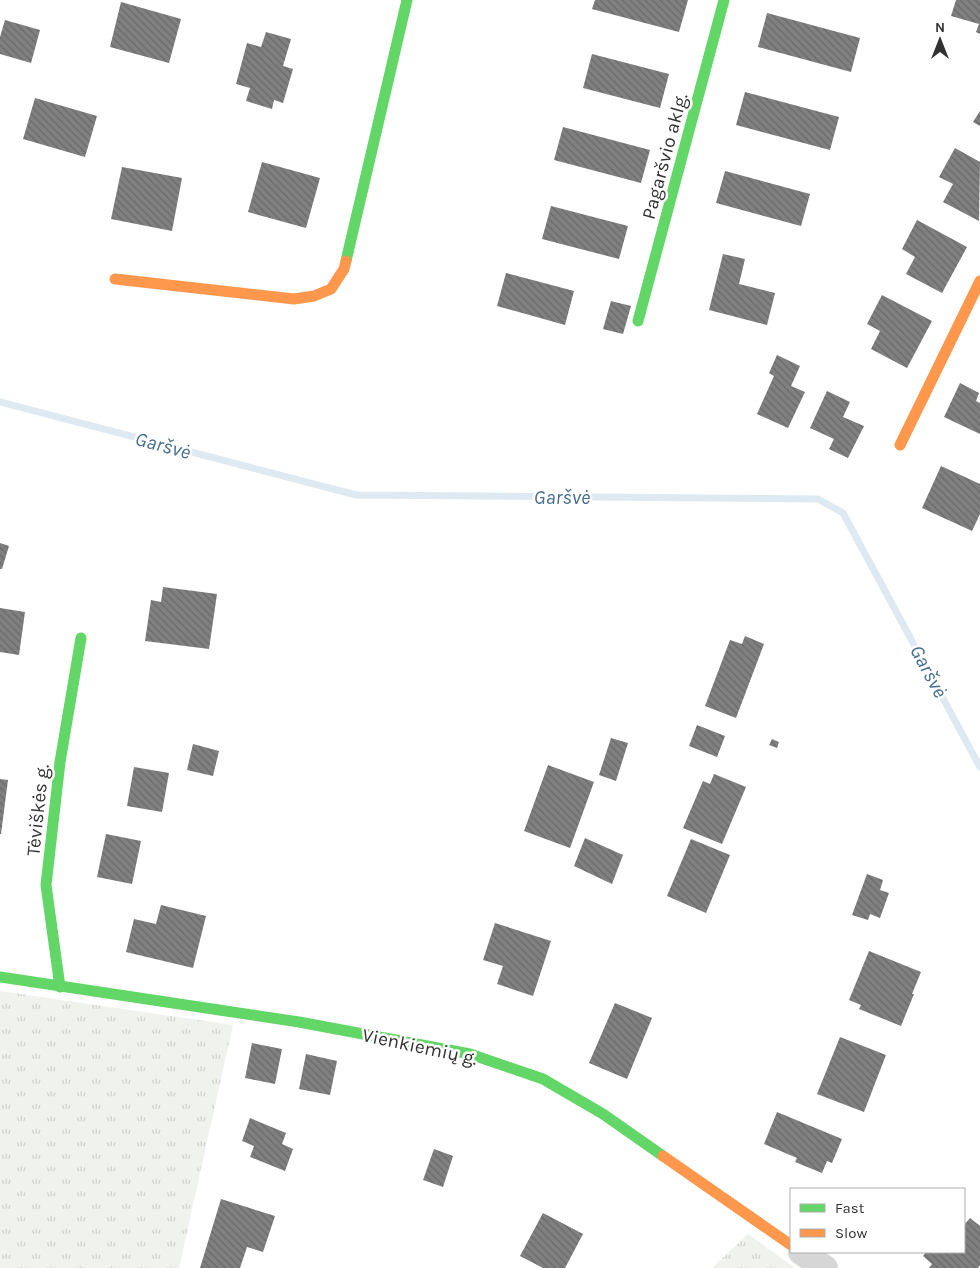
<svg xmlns="http://www.w3.org/2000/svg" width="980" height="1268" viewBox="0 0 980 1268" font-family="Karla,sans-serif">
<style>
.grass{fill:url(#grass-tufts)}
.lines{fill:none;stroke-linecap:round;stroke-linejoin:round}
.stream{stroke:#dee9f1;stroke-width:7}
.building{fill:url(#building-back-hatch)}
.street{stroke:#d6d6d6;stroke-width:26}
.fast{stroke:#63d668;stroke-width:11}
.slow{stroke:#ff974d;stroke-width:11}
.labels{text-anchor:middle;stroke-width:5;stroke-linejoin:round;paint-order:stroke}
.street-label{font-size:19px;fill:#323232;stroke:#fff}
.water-label{font-size:20px;font-style:italic;fill:#466d8f;stroke:#fff}
</style>
<defs>
<pattern id="grass-tufts" width="24" height="20" patternUnits="userSpaceOnUse" patternTransform="scale(1.25)"><rect width="24" height="20" fill="#f0f3ed"/><path d="M3 7l-1-3M5 7V3M7 7l1-3M15 17l-1-3M17 17v-4M19 17l1-3" fill="none" stroke="#ced1cc"/></pattern>
<pattern id="building-back-hatch" width="6" height="6" patternUnits="userSpaceOnUse" patternTransform="scale(1.25)"><rect width="6" height="6" fill="#808080"/><path d="M-1 5l2 2M0 0l6 6M5-1l2 2" fill="none" stroke="#696969"/></pattern>
</defs>
<rect width="100%" height="100%" fill="#fff"/>
<!-- grass -->
<path class="grass" d="M0,991L233,1025L179,1268H0Z
M748,1234L795,1268H712Z"/>
<g class="lines">
<!-- stream -->
<path class="stream" d="M0,402L356,495L818,499L843,513L980,767"/>
</g>
<!-- building -->
<path class="building" d="M595,0H688L679,32L592,9Z
M956,0H980V34L976,32L979,24L951,16Z
M121,2L181,19L169,63L110,47Z
M767,13L860,38L851,72L758,47Z
M5,20L40,30L31,63L0,54V37Z
M266,32L291,39L283,66L293,69L283,103L274,100L272,109L246,101L250,88L236,84L247,43L261,47Z
M592,54L669,74L660,108L583,88Z
M745,92L839,117L830,150L736,125Z
M35,98L97,116L85,157L23,139Z
M980,111V126L973,122Z
M563,127L650,150L641,183L554,160Z
M955,148L980,162L979,221L943,202L953,184L939,177Z
M262,162L320,178L306,228L248,212Z
M122,167L182,178L172,231L111,219Z
M725,171L810,194L801,226L716,203Z
M551,206L628,226L619,259L542,239Z
M917,220L967,247L942,293L906,274L915,257L902,249Z
M723,254L745,259L739,284L775,293L767,325L709,310Z
M506,273L574,291L565,325L497,306Z
M882,295L932,321L907,368L871,349L880,331L867,324Z
M611,301L631,306L623,334L603,329Z
M777,355L800,366L791,386L805,392L788,428L757,414L774,376L769,373Z
M960,383L979,393L976,401L980,403V434L944,417Z
M827,391L850,402L843,417L864,426L848,458L829,449L834,439L810,428Z
M941,466L980,484V514L972,531L922,508Z
M0,543L9,546L2,569H0Z
M163,587L217,594L209,649L145,641L151,600L161,602Z
M0,608L25,612L19,655L0,652Z
M745,636L764,644L736,718L705,706L730,640L742,644Z
M697,725L725,736L717,757L689,746Z
M611,738L628,743L616,781L599,775Z
M772,739L779,742L777,748L769,745Z
M193,744L219,751L213,776L187,770Z
M548,765L594,782L570,848L524,831Z
M134,767L169,773L162,812L127,806Z
M714,774L746,787L722,844L683,828L703,781L710,784Z
M0,779L8,780L1,834H0Z
M106,834L141,841L132,884L97,877Z
M585,838L623,855L612,884L574,866Z
M691,839L730,855L706,913L667,896Z
M867,874L883,880L880,890L889,893L880,918L870,914L868,920L852,915Z
M161,905L206,916L193,968L126,952L134,919L156,924Z
M495,923L551,941L533,996L497,984L503,966L483,960Z
M869,951L921,972L912,994H914L901,1026L859,1009L861,1005L849,1000Z
M615,1003L652,1018L627,1079L589,1063Z
M840,1037L886,1055L864,1112L817,1094Z
M252,1043L282,1049L275,1084L245,1078Z
M306,1054L337,1061L330,1095L299,1089Z
M777,1112L842,1139L832,1163L827,1161L822,1173L795,1162L797,1158L764,1144Z
M250,1118L286,1133L282,1144L293,1149L285,1171L250,1157L254,1146L242,1141Z
M434,1149L453,1156L443,1187L423,1180Z
M221,1199L275,1216L263,1252L247,1247L240,1268H200Z
M543,1213L583,1234L565,1268H543L520,1256Z
M970,1218L980,1226V1265L978,1268H929L932,1264L923,1256L926,1252H964V1225Z"/>
<g class="lines">
<!-- street -->
<path class="street" d="M801,1252L825,1268"/>
<!-- fast -->
<path class="fast" d="M346,261L407,0
M638,321L724,0
M0,977L299,1022L470,1054L543,1079L603,1114L663,1156
M60,987L46,885L60,762L81,638"/>
<!-- slow -->
<path class="slow" d="M115,279L294,299L314,296L331,289L344,269L346,261
M900,445L980,281
M663,1156L791,1245"/>
</g>
<g class="labels">
<!-- street labels -->
<g class="street-label">
<text transform="translate(664 156) rotate(-75)" y="7">Pagaršvio aklg.</text>
<text transform="translate(37 810) rotate(-84)" y="7">Tėviškės g.</text>
<text transform="translate(420 1046) rotate(12)" y="7">Vienkiemių g.</text>
</g>
<!-- water labels -->
<g class="water-label">
<text transform="translate(163 445) rotate(15)" y="7">Garšvė</text>
<text x="562" y="504">Garšvė</text>
<text transform="translate(929 671) rotate(62)" y="7">Garšvė</text>
</g>
</g>
<!-- legend -->
<rect x="790" y="1188" width="175" height="65" fill="#ffffff" stroke="#adadad"/>
<rect x="800" y="1204" width="25" height="8" fill="#63d668" stroke="#adadad"/>
<text x="835" y="1213" font-size="15" fill="#323232">Fast</text>
<rect x="800" y="1229" width="25" height="8" fill="#ff974d" stroke="#adadad"/>
<text x="835" y="1238" font-size="15" fill="#323232">Slow</text>
<!-- north arrow -->
<g transform="translate(940 40)" stroke="#ffffff" stroke-width="4" paint-order="stroke">
<path d="M0-4L9 19L0 12L-9 19Z" fill="#323232"/>
<text y="-8" font-size="14" font-weight="bold" text-anchor="middle" fill="#323232">N</text>
</g>
</svg>
